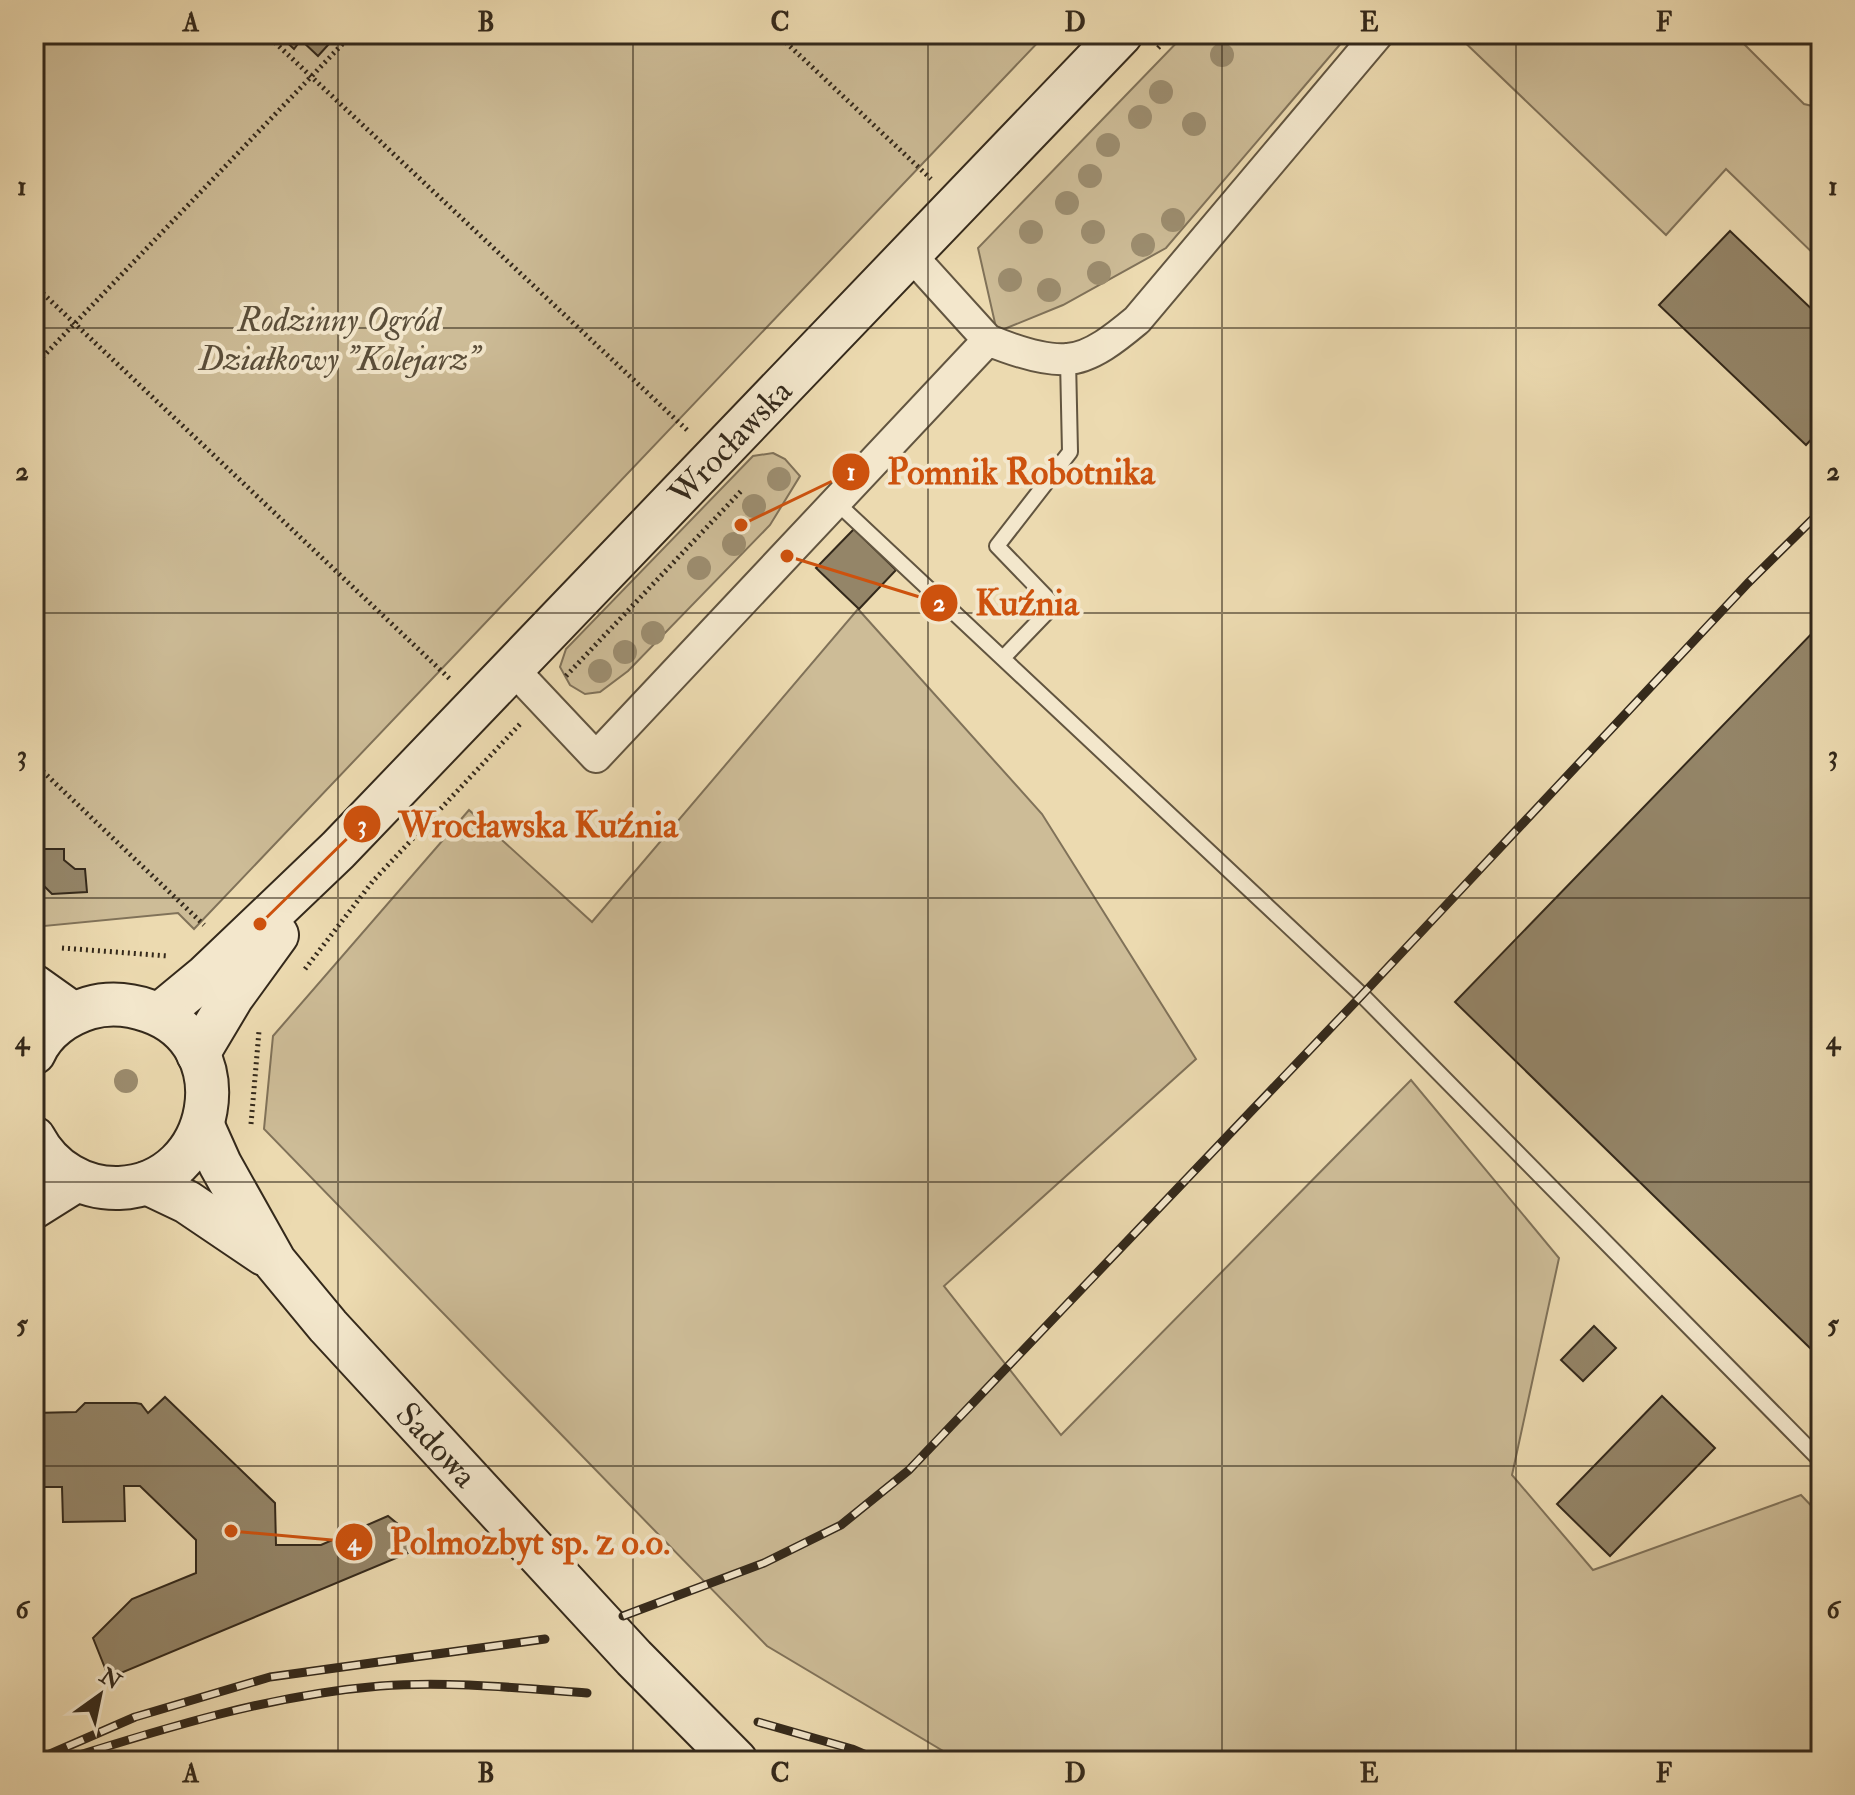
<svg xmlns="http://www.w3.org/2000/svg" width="1855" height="1795" viewBox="0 0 1855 1795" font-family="'IM FELL Double Pica',serif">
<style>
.green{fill:#cdbc97;stroke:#807259;stroke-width:2}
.building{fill:#948568;stroke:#34291b;stroke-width:2}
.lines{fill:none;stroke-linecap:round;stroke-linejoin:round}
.lane-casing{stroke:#625540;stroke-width:18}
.street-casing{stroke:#625540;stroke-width:34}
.secondary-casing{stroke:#34291b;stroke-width:46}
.path{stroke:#34291b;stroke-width:5;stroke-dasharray:2 4;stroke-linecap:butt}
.lane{stroke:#f3e7cc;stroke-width:14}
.street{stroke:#f3e7cc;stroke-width:30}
.secondary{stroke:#f3e7cc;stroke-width:42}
.rail-casing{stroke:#34291b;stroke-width:9}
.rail{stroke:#f3e7cc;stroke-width:6;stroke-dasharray:18;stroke-linecap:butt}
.tree{fill:#9c8d6f}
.grid{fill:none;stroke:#34291b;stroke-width:2;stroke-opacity:0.55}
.labels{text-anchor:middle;stroke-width:8;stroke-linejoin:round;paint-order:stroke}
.park-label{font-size:34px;font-style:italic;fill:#5a4e3a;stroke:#f3e7cc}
.street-label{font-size:34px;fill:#34291b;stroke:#f3e7cc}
.leader{fill:none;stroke:#cd520e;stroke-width:3}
.callout-dot{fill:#cd520e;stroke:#f3e7cc;stroke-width:3}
.mark-label{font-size:24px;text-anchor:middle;font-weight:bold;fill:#fff}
.callout-label{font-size:36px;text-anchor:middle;font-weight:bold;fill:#cd520e;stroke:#f3e7cc;stroke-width:8;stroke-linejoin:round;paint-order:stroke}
.neatline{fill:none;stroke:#34291b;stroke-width:3}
.grid-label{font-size:26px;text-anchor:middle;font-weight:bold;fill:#34291b}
</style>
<rect width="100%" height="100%" fill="#ecdab0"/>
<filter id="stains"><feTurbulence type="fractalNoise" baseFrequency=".0025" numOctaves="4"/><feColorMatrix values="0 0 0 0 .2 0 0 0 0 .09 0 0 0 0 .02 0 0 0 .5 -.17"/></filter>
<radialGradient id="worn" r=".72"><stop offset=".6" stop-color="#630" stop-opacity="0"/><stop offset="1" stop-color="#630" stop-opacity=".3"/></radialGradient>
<!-- green -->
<path class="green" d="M34,34H1042L1044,36L194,929L178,913L34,927Z
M1185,34H1349L1166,248L1063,305L997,332L978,248Z
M1456,34H1734L1804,104L1821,108V261L1726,169L1666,235Z
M773,453L785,459L800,476L770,525L628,671L600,692L585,694L570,685L560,667L566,649L753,456Z
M858,609L1042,814L1196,1059L944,1286L1061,1435L1411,1080L1559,1258L1512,1475L1593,1570L1801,1495L1821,1516V1761H960L767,1646L264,1129L273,1036L469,810L592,922Z"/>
<!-- building -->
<path class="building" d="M278,34H338L318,56L301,40L294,49Z
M1730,231L1821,318V429L1806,445L1659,305Z
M854,529L896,570L859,609L816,568Z
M1821,624V1356L1814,1349L1812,1350L1455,1002Z
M40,849H64V860L75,869H85L87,892L52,894L41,883Z
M1594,1326L1616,1348L1583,1381L1561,1360Z
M1662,1396L1715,1448L1610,1556L1557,1504Z
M165,1397L275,1503L276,1545H321L388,1516L425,1546L109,1678L93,1638L132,1599L196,1573V1540L140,1486H124L125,1521L63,1522L62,1487H40L34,1482V1413L76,1412L85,1403H136L141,1404L148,1413Z"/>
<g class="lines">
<defs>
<path id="lane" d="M837,503L1362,995L1821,1461
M1004,657L1054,605L997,546L1070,452L1068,360"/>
<path id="street" d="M988,340C1010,349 1043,361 1067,359C1092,358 1119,335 1137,320L1378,34
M513,669L596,757L988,340L910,254"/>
<g id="secondary">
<path d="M34,986L72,1013"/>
<path id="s1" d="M160,1014L206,976L338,850L1121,34"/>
<path d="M34,1053C44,1030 66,1015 89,1008C110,1002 129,1004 149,1011C242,1043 217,1184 119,1188C83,1189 51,1170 34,1138"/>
<path d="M198,1054L232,997L277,935"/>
<path id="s2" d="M203,1126L220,1164L275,1262L328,1326L634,1658L736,1761"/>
<path d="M147,1183L187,1202L264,1254"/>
<path d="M34,1207L77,1180"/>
</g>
</defs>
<!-- lane casing -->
<use href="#lane" class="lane-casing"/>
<!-- street casing -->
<use href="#street" class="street-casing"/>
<!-- secondary casing -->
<use href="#secondary" class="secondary-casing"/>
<!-- path -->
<path class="path" d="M266,34L688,431
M777,34L931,179
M1158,48L1171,34
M34,285L451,680
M34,366L352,34
M566,676L743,489
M34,763L204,925
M62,948L168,956
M305,969L373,881L520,724
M251,1124L259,1031"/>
<!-- lane -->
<use href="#lane" class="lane"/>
<!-- street -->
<use href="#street" class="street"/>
<!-- secondary -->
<use href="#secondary" class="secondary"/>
<defs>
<path id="rail" d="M623,1616L764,1563L841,1525L909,1470L1362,995L1748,583L1821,511
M758,1722L852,1749L880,1761
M34,1761L135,1717L270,1677L545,1639
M60,1761C165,1728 270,1695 380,1686C449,1681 518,1688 587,1693"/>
</defs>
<!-- rail casing -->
<use href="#rail" class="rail-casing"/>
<!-- rail -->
<use href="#rail" class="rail"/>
</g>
<!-- trees -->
<g class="tree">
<circle cx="1222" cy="55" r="12"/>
<circle cx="1161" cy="92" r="12"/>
<circle cx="1140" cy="117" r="12"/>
<circle cx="1194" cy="124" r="12"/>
<circle cx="1108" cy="145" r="12"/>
<circle cx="1090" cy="176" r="12"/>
<circle cx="1067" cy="203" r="12"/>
<circle cx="1173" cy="220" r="12"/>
<circle cx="1031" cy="232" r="12"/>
<circle cx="1093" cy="232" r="12"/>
<circle cx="1143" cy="245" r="12"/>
<circle cx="1099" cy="273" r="12"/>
<circle cx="1010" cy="280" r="12"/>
<circle cx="1049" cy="290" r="12"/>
<circle cx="779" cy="479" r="12"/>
<circle cx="754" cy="506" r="12"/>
<circle cx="734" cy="544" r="12"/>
<circle cx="699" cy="568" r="12"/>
<circle cx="653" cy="633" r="12"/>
<circle cx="625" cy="652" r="12"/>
<circle cx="600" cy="671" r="12"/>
<circle cx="126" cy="1081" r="12"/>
</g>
<!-- grid -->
<path class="grid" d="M338,34V1761M633,34V1761M928,34V1761M1222,34V1761M1516,34V1761M34,328H1821M34,613H1821M34,898H1821M34,1182H1821M34,1466H1821"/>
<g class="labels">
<!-- park labels -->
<g class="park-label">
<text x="339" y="331">Rodzinny Ogród<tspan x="339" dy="39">Działkowy "Kolejarz"</tspan></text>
</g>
<!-- street labels -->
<g class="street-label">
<text dy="12" stroke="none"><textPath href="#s1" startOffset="808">Wrocławska</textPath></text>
<text dy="12" stroke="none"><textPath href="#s2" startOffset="398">Sadowa</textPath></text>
</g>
</g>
<!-- callouts -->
<path class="leader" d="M741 525L851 472M787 556L939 603M260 924L362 824M231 1531L354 1542"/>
<g class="callout-dot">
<circle cx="741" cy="525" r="8"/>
<circle cx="787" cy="556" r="8"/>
<circle cx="260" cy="924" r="8"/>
<circle cx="231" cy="1531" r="8"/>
<circle cx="851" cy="472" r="20"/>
<circle cx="939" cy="603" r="20"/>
<circle cx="362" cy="824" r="20"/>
<circle cx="354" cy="1542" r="20"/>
</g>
<g class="mark-label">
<text x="851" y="480">1</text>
<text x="939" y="611">2</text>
<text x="362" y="833">3</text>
<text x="354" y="1550">4</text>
</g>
<g class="callout-label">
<text x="1021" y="484">Pomnik Robotnika</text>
<text x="1027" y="615">Kuźnia</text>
<text x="538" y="837">Wrocławska Kuźnia</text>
<text x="530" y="1554">Polmozbyt sp. z o.o.</text>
</g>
<!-- margin -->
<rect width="1855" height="1795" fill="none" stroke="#ecdab0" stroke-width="88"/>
<!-- north arrow -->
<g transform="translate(100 1695) rotate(33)" stroke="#f3e7cc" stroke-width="6" paint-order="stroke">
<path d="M0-6L14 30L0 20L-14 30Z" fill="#34291b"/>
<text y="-12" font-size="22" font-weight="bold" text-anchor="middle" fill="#34291b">N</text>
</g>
<rect x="44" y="44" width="1767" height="1707" class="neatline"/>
<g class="grid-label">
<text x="191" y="31">A</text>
<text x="486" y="31">B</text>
<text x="780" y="31">C</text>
<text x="1075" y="31">D</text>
<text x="1369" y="31">E</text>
<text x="1664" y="31">F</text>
<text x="22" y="195">1</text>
<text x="1833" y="195">1</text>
<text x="22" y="480">2</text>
<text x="1833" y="480">2</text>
<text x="22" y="764">3</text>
<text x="1833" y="764">3</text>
<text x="22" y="1049">4</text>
<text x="1833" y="1049">4</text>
<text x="22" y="1333">5</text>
<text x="1833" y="1333">5</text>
<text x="22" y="1618">6</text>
<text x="1833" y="1618">6</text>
<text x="191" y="1782">A</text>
<text x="486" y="1782">B</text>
<text x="780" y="1782">C</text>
<text x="1075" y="1782">D</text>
<text x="1369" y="1782">E</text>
<text x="1664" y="1782">F</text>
</g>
<rect width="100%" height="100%" filter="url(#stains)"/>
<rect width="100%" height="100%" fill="url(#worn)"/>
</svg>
